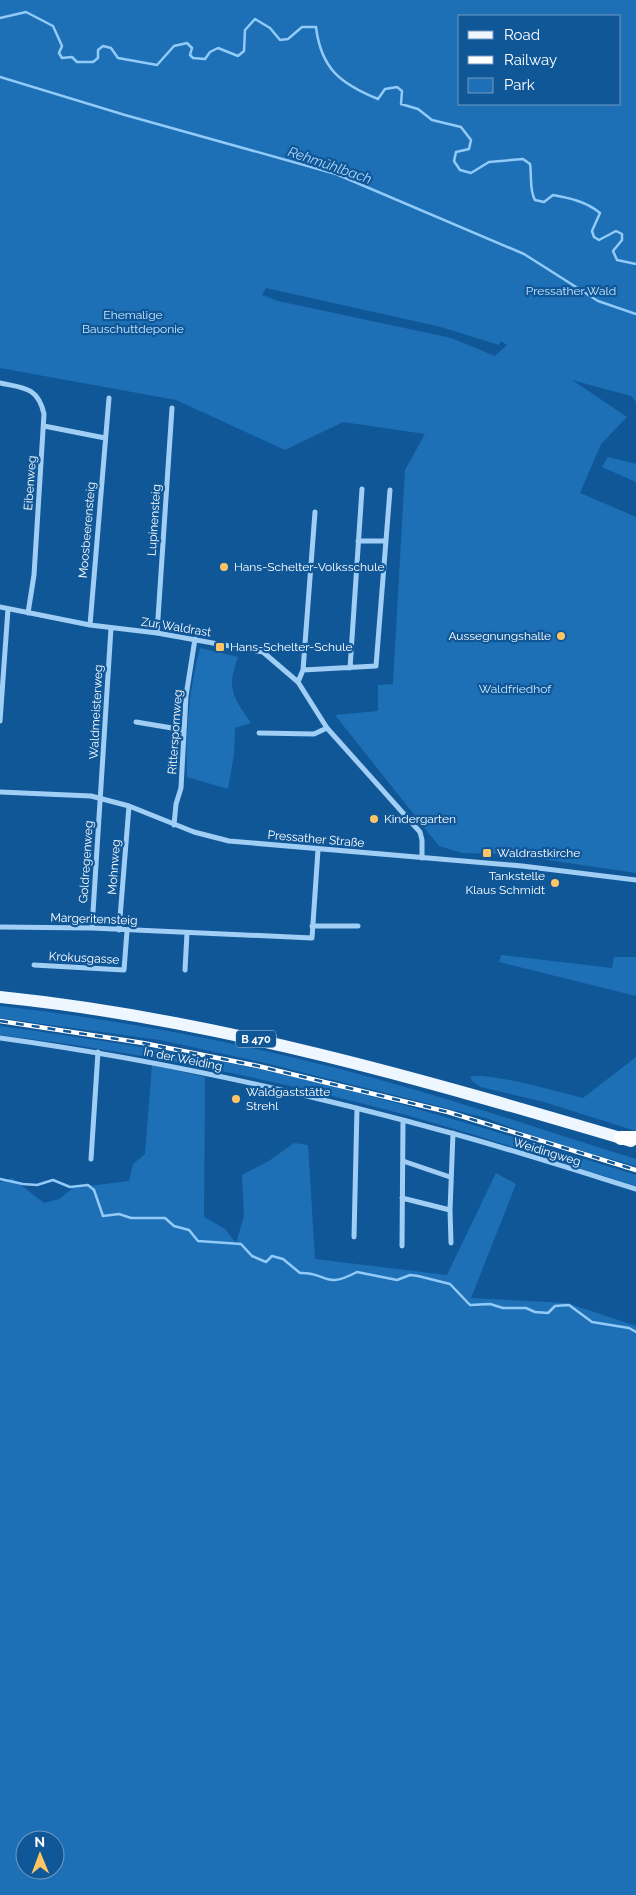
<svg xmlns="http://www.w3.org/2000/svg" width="636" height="1895" viewBox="0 0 636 1895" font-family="Raleway,sans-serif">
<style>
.green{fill:#1e70b6;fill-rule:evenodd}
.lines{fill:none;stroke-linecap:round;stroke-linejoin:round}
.stream{stroke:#92caf8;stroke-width:2.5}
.street{stroke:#a1cef4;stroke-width:5}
.primary{stroke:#eef6ff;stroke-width:12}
.highway{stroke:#fff;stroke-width:14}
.rail-casing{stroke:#fff;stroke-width:4.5}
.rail{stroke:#105798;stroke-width:2.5;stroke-dasharray:8;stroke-linecap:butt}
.poi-dot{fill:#ffc564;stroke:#105798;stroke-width:2}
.labels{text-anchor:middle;stroke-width:4.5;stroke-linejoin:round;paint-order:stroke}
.shield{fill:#105798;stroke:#b7cde0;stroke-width:1}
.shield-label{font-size:11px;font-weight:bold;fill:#fff}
.park-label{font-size:12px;fill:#c9e6fe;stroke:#105798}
.street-label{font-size:12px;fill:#fff;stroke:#105798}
.poi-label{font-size:12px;fill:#fff;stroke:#105798;text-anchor:start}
.water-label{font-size:14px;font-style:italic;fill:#add7fb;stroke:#105798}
</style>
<rect width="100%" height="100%" fill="#105798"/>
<!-- green -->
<path class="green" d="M0,0H636V402L631,396L572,380L627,417L601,444L580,493L636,517V873L508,854L462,853L439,846L335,715L378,711V685L393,684L405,470L425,434L343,422L285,450L176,400L0,368ZM460,16H620V104H460ZM266,288L441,327L499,345L501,341L507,345L495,356L451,338L278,301L262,295Z
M608,457L636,464V482L602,467Z
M200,648L238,657C226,690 233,696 251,723L235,728L234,754L228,789L187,777C185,734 189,690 200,648Z
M501,955L612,968L614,957H636V996L499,962Z
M0,1006C142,1022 282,1051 419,1091C492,1112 563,1137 636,1159V1166L547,1141L486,1118L265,1063L160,1040L0,1018Z
M0,1026C99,1040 197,1054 294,1077C410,1104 523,1140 636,1175V1186C546,1158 456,1127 364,1104C244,1073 123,1050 0,1035Z
M636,1057V1131L544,1102L481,1087L473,1082L470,1077C487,1071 562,1093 583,1098Z
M152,1065L205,1077L204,1217L225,1229L236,1243L244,1216L242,1175L269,1161L294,1143L308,1145L315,1259L447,1275L496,1173L516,1184L471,1298L567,1303L636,1326V1895H0V1182L12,1178L44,1203L59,1199L73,1188L129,1181L133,1164L145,1154ZM25,1840H55V1870H25Z"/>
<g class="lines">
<!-- stream -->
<path class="stream" d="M0,18L26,12L53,26L62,46L59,53L62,58L72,57L77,62H93L98,58V50L103,46L111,48L118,58L157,65L174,46L187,43L192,48L190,55L193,58L205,59L210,52L218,48L238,56L244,51L245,30L255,19L270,28L280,40L288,39L302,27H316C321,69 341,84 378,99L385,89L397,87L402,91L401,104L418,109L432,120L461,127L471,140L469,149L456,152L454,161L460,170L471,173L489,162L523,159L530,164C532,176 529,190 535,200L544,202L553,195C570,198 587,202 600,213L592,231L594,237L599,240L616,231L622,234V240L613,251L617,260L636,264
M0,77L125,115L336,174L524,254L598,301L636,314
M0,1179L23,1184L37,1185L53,1180L70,1187L88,1185L94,1190L103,1216L119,1214L131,1218H165L174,1226L189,1230L198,1241L241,1244L252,1256L266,1262L272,1256L283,1259L300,1273C328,1272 323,1290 357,1272L397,1280L410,1275L418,1276L450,1284L470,1305L490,1304L503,1308H526L535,1312L548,1313L555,1306L569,1305L592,1322L629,1328L636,1332"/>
<!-- street -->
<path class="street" d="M0,383C24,388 38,387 44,414L34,575L28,613
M44,426L105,438
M358,541H386
M0,607L90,625L157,633L263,652L298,682L327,728L420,832L422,840V858
M90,625L109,398
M157,633L172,408
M350,668L362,489
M303,670L315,512
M298,682L303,670L376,666L390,490
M0,721L8,609
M136,722L184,730
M259,733L314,734L327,728
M0,792L91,796L129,806L194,832L229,841L522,866L636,880
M174,825L176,804L181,788L186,696L195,639
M312,926H358
M0,927L92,928L312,938L318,850
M92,928L111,628
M119,930L129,806
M34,965L124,970L127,931
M185,970L187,933
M0,1038C153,1059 303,1092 451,1133C513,1150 575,1170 636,1189
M91,1159L98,1052
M403,1161L450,1177
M402,1198L450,1210
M354,1237L357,1108
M451,1243L450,1210L453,1133
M402,1246L403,1120"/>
<!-- primary -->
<path class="primary" d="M0,997C216,1019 424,1080 631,1141"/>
<!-- highway -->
<path class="highway" d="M621,1138H636"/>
<defs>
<path id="rail" d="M0,1021L143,1043L258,1066L448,1112L636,1170"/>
</defs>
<!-- rail casing -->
<use href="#rail" class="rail-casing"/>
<!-- rail -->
<use href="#rail" class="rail"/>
</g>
<!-- markers -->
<g class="poi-dot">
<circle cx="224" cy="567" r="5"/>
<circle cx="561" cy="636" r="5"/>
<rect x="215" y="642" width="10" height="10" rx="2.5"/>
<circle cx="374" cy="819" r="5"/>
<rect x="482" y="848" width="10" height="10" rx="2.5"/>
<circle cx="555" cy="883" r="5"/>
<circle cx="236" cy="1099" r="5"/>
</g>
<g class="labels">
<!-- shield labels -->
<rect class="shield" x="236" y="1030.5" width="40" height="17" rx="4"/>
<g class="shield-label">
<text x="256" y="1043">B 470</text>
</g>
<!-- park labels -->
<g class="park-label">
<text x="571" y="295">Pressather Wald</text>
<text x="133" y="319">Ehemalige<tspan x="133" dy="14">Bauschuttdeponie</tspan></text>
<text x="515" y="693">Waldfriedhof</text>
</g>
<!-- street labels -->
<g class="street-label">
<text transform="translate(30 483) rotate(-86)" y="4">Eibenweg</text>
<text transform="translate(154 520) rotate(-86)" y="4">Lupinensteig</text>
<text transform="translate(87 530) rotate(-85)" y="4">Moosbeerensteig</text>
<text transform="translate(176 627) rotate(9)" y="4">Zur Waldrast</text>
<text transform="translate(96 712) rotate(-87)" y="4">Waldmeisterweg</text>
<text transform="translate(175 732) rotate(-86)" y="4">Ritterspornweg</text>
<text transform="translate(316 839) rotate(5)" y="4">Pressather Straße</text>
<text transform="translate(86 862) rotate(-86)" y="4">Goldregenweg</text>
<text transform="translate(114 867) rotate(-86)" y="4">Mohnweg</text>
<text transform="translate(94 919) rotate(2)" y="4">Margeritensteig</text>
<text transform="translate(84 958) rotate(3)" y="4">Krokusgasse</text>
<text transform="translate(183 1059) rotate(11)" y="4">In der Weiding</text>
<text transform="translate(547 1152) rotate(17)" y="4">Weidingweg</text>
</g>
<!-- poi labels -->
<g class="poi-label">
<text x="234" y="571">Hans-Schelter-Volksschule</text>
<text x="551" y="640" text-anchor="end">Aussegnungshalle</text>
<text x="230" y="651">Hans-Schelter-Schule</text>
<text x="384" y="823">Kindergarten</text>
<text x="497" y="857">Waldrastkirche</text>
<text x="545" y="880" text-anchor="end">Tankstelle<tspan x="545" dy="14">Klaus Schmidt</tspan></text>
<text x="246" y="1096">Waldgaststätte<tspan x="246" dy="14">Strehl</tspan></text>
</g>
<!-- water labels -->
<g class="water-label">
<text transform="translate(330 165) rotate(19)" y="5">Rehmühlbach</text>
</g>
</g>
<!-- legend -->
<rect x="458" y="15" width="162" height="90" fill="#105798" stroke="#709ac1"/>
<rect x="468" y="31" width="25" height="8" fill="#eef6ff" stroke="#709ac1"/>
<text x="504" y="40" font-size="15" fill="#ffffff">Road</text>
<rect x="468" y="56" width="25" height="8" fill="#ffffff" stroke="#709ac1"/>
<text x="504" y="65" font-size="15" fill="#ffffff">Railway</text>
<rect x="468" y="78" width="25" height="15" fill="#1e70b6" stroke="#709ac1"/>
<text x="504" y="90" font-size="15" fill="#ffffff">Park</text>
<!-- north arrow -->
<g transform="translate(40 1855) rotate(359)"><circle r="24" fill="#105798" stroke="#709ac1"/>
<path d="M0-4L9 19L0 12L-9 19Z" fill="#ffc564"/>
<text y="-8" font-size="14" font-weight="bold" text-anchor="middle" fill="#ffffff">N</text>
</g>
</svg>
